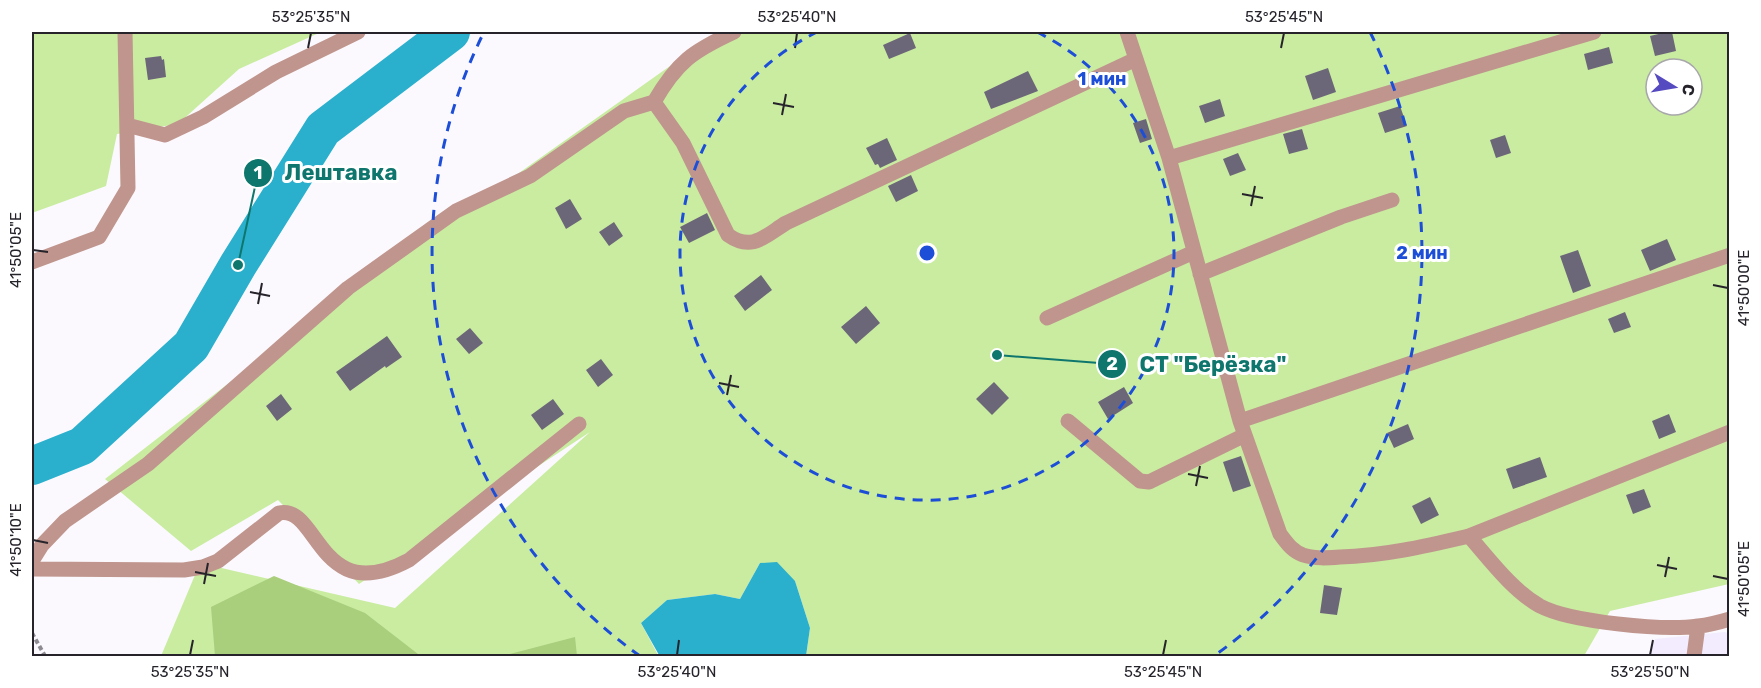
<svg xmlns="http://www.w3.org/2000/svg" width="1761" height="688" viewBox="0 0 1761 688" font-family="Rubik,sans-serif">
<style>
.built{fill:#f2ecfe}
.green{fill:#c9eca1;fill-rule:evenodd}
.forest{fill:#a9ce7c}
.water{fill:#2aafcd}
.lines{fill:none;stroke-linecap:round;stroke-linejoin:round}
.river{stroke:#2aafcd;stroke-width:38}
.building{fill:#6c6679}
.path{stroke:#8d8a91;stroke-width:4;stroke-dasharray:4.5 3;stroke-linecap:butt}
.minor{stroke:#bf958d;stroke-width:15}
.ticks{fill:none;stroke:#26232b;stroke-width:2}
.ring{fill:none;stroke:#1d4ed8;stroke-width:3;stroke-dasharray:10 8}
.centre{fill:#1d4ed8;stroke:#fff;stroke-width:3}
.ring-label{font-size:18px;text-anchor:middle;font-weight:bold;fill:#1d4ed8;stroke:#fff;stroke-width:6;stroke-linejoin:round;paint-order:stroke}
.leader{fill:none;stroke:#0f766e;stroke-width:2}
.callout-dot{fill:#0f766e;stroke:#fff;stroke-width:2}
.mark-label{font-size:18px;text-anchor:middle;font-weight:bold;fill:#fff}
.callout-label{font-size:22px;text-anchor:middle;font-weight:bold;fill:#0f766e;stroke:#fff;stroke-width:6;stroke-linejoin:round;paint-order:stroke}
.neatline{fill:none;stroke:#26232b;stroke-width:2}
.ticks-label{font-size:15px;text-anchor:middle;fill:#26232b}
</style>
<rect width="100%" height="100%" fill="#fbf9fe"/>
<!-- built -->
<path class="built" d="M1725,632L1729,634V656H1649L1655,639Z"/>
<!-- green -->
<path class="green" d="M32,32H321L239,69L178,124L117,134L106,186L32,213Z
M718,32H1729V584L1610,611L1584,656H806L810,628L795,581L760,563L740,599L715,594L667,600L641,623L658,655L661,656H161L200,563L395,608L590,432L359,584L278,500L191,551L105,479L296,331ZM1656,69H1692V105H1656Z"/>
<!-- forest -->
<path class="forest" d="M274,576L365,613L418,654L428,656H215L211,607Z
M575,637L577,656H502Z"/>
<!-- water -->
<path class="water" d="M777,562L795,581L810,628L806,656H661L659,655L641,623L667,600L715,594L740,599L760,563Z"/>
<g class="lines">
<!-- river -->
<path class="river" d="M32,466L82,446L191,346L238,265L323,129L451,32"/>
</g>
<!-- building -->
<path class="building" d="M1667,32H1672L1676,51L1655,56L1650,36Z
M910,33L916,48L889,59L883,45Z
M1609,47L1613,63L1588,70L1584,54Z
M161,56L162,60L164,59L166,77L148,80L145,58Z
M1328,68L1336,92L1313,100L1305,76Z
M1028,71L1038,91L991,109L984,92Z
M1220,99L1225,116L1205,123L1199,106Z
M1400,106L1407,126L1385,133L1378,113Z
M1146,119L1152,139L1140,143L1133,123Z
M1302,129L1308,149L1289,154L1283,134Z
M1505,135L1511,153L1496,158L1490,140Z
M887,138L897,160L880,168L878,164L875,165L866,148Z
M1238,153L1246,170L1230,176L1223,159Z
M911,175L918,191L896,202L888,186Z
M570,199L582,219L566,229L555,208Z
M707,213L715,230L689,243L680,227Z
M614,222L623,236L609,246L599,232Z
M1667,239L1676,260L1650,271L1641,250Z
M1578,250L1591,286L1573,293L1560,256Z
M761,275L772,290L745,311L734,296Z
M866,306L880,323L856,344L841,327Z
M1625,312L1631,327L1614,333L1608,319Z
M470,328L483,343L469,354L456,339Z
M387,336L402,357L386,368L385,366L350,391L336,372Z
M601,359L613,375L598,387L586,370Z
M994,382L1009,398L992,415L976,399Z
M1124,387L1133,403L1108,419L1098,402Z
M281,394L292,409L277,421L266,406Z
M553,399L564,414L542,430L531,415Z
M1669,414L1676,432L1659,439L1652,421Z
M1408,424L1414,439L1394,448L1387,433Z
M1241,456L1251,486L1233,492L1223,462Z
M1540,457L1547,477L1513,489L1506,469Z
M1644,489L1651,507L1633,514L1626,495Z
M1430,497L1439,515L1421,524L1412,506Z
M1324,585L1342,588L1337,615L1320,613Z"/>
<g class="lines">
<!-- path -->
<path class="path" d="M32,633L45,656"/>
<!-- minor -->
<path class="minor" d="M1127,32L1169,158L1240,421L1280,534C1287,543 1292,551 1303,555C1315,559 1328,558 1340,557C1384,556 1426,546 1469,536C1490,560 1512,590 1540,606C1570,622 1664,631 1698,626C1709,625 1720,622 1730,619
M654,102L683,143L728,235C752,252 765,236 786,223L1136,59
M127,125L165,135L203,117L276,72L358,32
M1169,158L1594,32
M32,262L99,237L128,188L125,32
M1200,274L1341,217L1392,200
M1047,318L1194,252
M1068,421L1140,481L1149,482L1245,435
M1240,421L1730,255
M1469,536L1730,432
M32,561L42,545L65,521L148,464L348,288L456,211L530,176L624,111L654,102C677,62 693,51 734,32
M32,569L184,570L203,567L218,561L279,513C319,504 318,609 409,560L579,424
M1694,656L1698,626"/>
</g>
<!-- ticks -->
<path class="ticks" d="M308,48L311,33M795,48L797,33M1281,48L1284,33M773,103L794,107M782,115L786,94M1242,194L1263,198M1251,206L1255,186M33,250L48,252M1713,285L1728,288M250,292L270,296M258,304L262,283M719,383L739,387M727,395L731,375M1188,474L1208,478M1196,486L1200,466M33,540L48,543M1657,565L1677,569M195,572L216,576M1713,576L1728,579M1665,577L1669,557M204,584L208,563M190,655L193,640M677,655L679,640M1163,655L1166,640M1650,655L1653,640"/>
<!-- distance rings -->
<g class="ring">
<path d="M1037 32A247 247 0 1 1 817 32"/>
<path d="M640 656A495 495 0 0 1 484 32M1370 32A495 495 0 0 1 1214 656"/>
</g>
<circle cx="927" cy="253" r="9" class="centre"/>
<g class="ring-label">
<text x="1102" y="85">1 мин</text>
<text x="1422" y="259">2 мин</text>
</g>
<!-- callouts -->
<path class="leader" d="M238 265L258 173M997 355L1112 364"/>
<g class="callout-dot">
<circle cx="238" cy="265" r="6"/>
<circle cx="997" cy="355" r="6"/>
<circle cx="258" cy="173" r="15"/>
<circle cx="1112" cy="364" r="15"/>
</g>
<g class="mark-label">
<text x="258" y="179">1</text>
<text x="1112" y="370">2</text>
</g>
<g class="callout-label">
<text x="341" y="180">Лештавка</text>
<text x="1213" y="372">СТ "Берёзка"</text>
</g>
<!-- border -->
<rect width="1761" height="688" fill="none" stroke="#ffffff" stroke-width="66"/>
<!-- north arrow -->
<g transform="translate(1674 87) rotate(101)"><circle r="28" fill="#ffffff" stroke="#a8a7aa" stroke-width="1.5"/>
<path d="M0-4.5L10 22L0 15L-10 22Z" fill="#564ac1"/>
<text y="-9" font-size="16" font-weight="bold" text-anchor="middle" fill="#26232b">С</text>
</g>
<rect x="33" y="33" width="1695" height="622" class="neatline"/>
<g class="ticks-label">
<text x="311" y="22">53°25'35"N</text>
<text x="797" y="22">53°25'40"N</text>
<text x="1284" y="22">53°25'45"N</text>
<text transform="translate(16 250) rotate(-90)" y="5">41°50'05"E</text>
<text transform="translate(1744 288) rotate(-90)" y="5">41°50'00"E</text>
<text transform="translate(16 540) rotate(-90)" y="5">41°50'10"E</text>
<text transform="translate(1744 579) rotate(-90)" y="5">41°50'05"E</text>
<text x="190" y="677">53°25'35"N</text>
<text x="677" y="677">53°25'40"N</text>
<text x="1163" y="677">53°25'45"N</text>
<text x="1650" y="677">53°25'50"N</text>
</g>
</svg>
